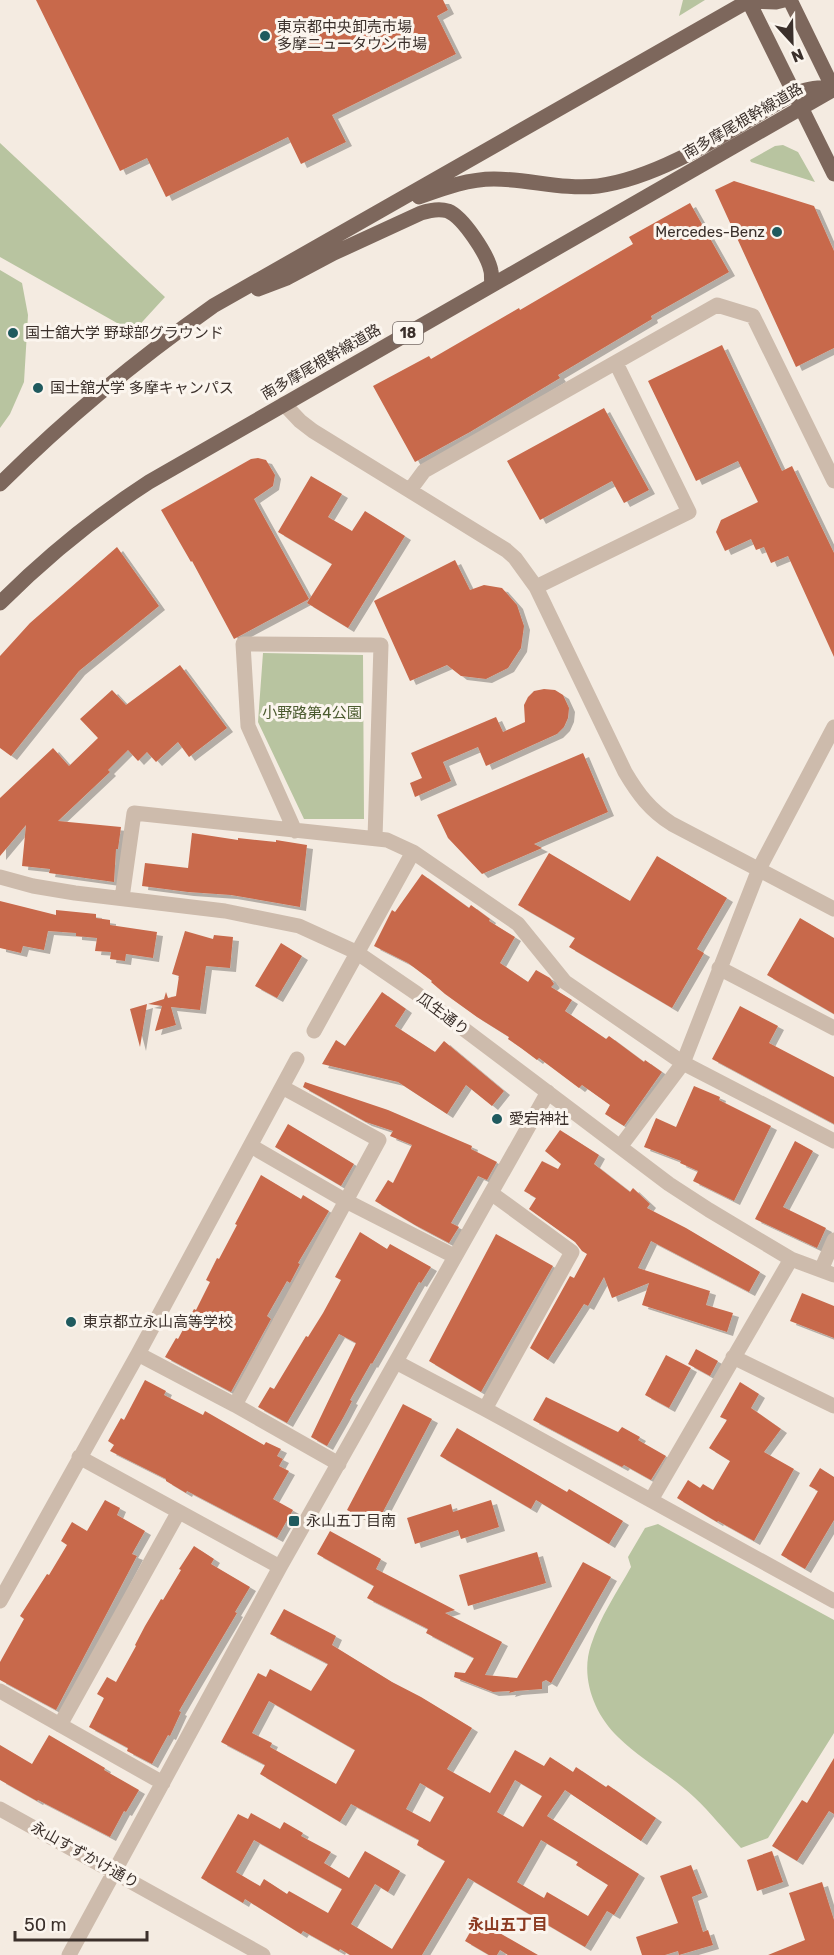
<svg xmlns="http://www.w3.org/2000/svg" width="834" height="1955" viewBox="0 0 834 1955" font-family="Rubik,'Noto Sans JP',sans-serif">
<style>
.green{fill:#b8c4a0}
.building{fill:#c8694b;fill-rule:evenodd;filter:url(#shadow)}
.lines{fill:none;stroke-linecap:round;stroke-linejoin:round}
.minor{stroke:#cdbbac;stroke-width:15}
.major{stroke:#7d675c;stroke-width:15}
.poi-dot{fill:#1f5a5e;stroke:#fbf5ee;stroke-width:2}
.labels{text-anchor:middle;stroke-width:6;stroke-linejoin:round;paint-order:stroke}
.shield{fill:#fbf5ee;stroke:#756b66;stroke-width:1.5}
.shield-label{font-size:14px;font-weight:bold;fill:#3b302b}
.poi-label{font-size:15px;fill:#3b302b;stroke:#fbf5ee;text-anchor:start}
.street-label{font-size:15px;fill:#3b302b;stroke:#fbf5ee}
.park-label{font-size:15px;fill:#4a5a2e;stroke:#fbf5ee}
.neighbourhood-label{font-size:16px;font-weight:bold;fill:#8c3b22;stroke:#fbf5ee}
</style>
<defs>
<filter id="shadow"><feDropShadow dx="6" dy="4" stdDeviation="0" flood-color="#0004"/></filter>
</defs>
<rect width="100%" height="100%" fill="#f4ebe1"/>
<!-- green -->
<path class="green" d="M683,0H705L679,16Z
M0,143L165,297L133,332L0,257Z
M783,145L798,152L815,182L751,162L750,160L775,146Z
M0,270L22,283L28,315L24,382L10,414L0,428Z
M263,653L363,655L364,819H304L258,722Z
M658,1524L834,1620V1733L768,1838L741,1848C725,1831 711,1813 694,1797C671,1775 641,1760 618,1737C594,1714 580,1677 591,1645C600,1617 617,1592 631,1567L628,1557L645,1528Z"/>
<!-- building -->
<path class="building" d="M36,0H443L448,10L437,16L456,54L332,115L346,142L301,164L288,137L166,197L147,158L120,171Z
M734,181L814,206L834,251V348L796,367L715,190Z
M690,203L729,272L651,316L652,319L558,375L560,378L470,432L415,462L373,386L429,356L431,359L519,308L520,310L633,244L629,237Z
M722,345L782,471L792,466L834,553V657L788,556L771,563L764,547L756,550L751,539L725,551L716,532L721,520L758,502L738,461L696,481L648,381Z
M604,408L649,490L624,503L612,481L540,520L507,461Z
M258,458L266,460L275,475L273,486L254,499L309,599L234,639L192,561L191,562L161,510L251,459Z
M311,476L342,494L328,517L352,531L365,511L405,536L348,628L307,603L332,564L278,532Z
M117,547L159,606L79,671L11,756L0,748V656L30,623Z
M455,560L470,590L484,585L502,588L517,605L524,626L521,648L508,668L486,679L461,676L447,665L410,681L374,601Z
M180,665L227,728L189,757L178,742L156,762L147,752L138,761L128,750L108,770L110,772L58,821L121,827L118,849H116L114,882L49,873L50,869L22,866L26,825L0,856V798L53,748L69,766L98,738L80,719L112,690L126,705Z
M544,689L555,690L563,695L569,708L568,718L564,727L557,734L486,766L478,747L443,762L451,781L415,797L410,783L422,778L411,753L496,717L503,732L525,722L524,705L528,697L534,691Z
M583,753L608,812L534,844L542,848L482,874L448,838L437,815Z
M192,833L238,840V838L276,842V840L307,845L300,907L231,895L188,892L142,886L145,863L188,868Z
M549,853L630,901L657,856L727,898L697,949L704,953L672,1008L569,947L575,938L518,905Z
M422,874L469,908L471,905L490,919L489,921L515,937L500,963L528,982L536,970L550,978L554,984L551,987L572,1000L565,1011L606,1039L609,1036L644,1062L645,1060L662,1072L624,1126L605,1114L610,1105L582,1085L579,1088L539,1058L537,1060L521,1048L508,1039L509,1037L477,1017L445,994L431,982L432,981L408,963L374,946L392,910L395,912Z
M0,901L56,915V910L96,914V918L110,920V925L157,932L153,958L126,954L125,961L110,959L111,952L95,951L97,938L76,936V933L48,931L44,950L23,946L21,953L0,948Z
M800,918L834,938V1014L767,975Z
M185,931L213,939L214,935L233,937L230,968L206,966L200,1010L171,1007L176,1025L155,1031L162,1006L148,1004L164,999L166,992L168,998L176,996L179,976L172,974Z
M281,943L302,956L277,998L255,986Z
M382,992L406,1009L395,1026L435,1052L444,1041L504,1091L492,1106L466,1085L447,1114L398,1082L322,1064L336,1040L345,1046Z
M147,1004L140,1047L130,1009Z
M740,1006L778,1026L769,1043L834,1077V1124L712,1059Z
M305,1082L388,1110L472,1146L471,1149L497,1162L487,1180L478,1176L451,1223L459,1227L449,1243L415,1225L375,1201L388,1180L393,1183L412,1145L390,1136L393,1131L366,1122L303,1087Z
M694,1086L720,1097L719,1100L771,1126L734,1201L693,1181L698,1171L680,1163L681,1161L644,1147L656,1118L676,1127Z
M288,1124L354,1164L341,1186L275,1147Z
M560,1130L599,1155L594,1164L630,1192L633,1188L650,1204L647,1208L686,1228L760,1272L749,1292L651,1241L638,1268L710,1291L706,1305L733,1313L727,1332L642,1305L649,1283L612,1298L604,1277L588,1306L584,1304L548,1360L530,1348L570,1276L574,1278L587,1254L582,1251L575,1242L529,1209L536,1198L524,1191L542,1161L558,1169L561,1164L545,1151Z
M795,1141L813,1151L783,1207L826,1228L817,1248L755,1219Z
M261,1175L301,1199L303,1195L329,1211L298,1263L300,1264L290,1283L287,1281L267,1316L271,1319L231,1392L165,1357L176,1338L178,1339L194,1309L196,1310L210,1282L206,1280L217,1258L219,1259L237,1225L235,1224Z
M360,1232L387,1249L390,1244L431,1267L421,1283L419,1282L372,1364L371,1363L350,1400L352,1401L343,1418L327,1446L311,1437L356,1343L339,1334L287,1423L258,1407L270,1387L274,1389L306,1336L308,1337L323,1313L341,1280L335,1277Z
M496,1234L553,1266L481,1392L429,1361Z
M802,1293L834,1306V1338L790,1321Z
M696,1349L718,1361L710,1376L688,1364Z
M666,1355L691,1368L669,1408L645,1395Z
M145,1380L166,1391L164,1395L203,1415L205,1411L264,1445L266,1442L281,1449L277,1456L283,1459L279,1466L289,1471L273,1499L293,1510L277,1538L187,1491L186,1493L166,1481V1479L110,1451L114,1445L108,1441L121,1418L124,1420Z
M740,1382L759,1394L751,1408L781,1429L764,1452L794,1469L754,1541L718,1521L717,1522L677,1498L688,1480L700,1488L703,1484L713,1490L730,1461L709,1448L727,1420L720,1417Z
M546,1397L618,1432L622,1427L640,1437L638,1440L666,1456L651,1480L624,1465L622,1467L533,1420Z
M403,1404L432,1419L376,1525L347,1510Z
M457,1428L567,1492L569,1489L623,1521L609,1544L536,1500L531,1509L440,1456Z
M820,1468L834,1477V1520L805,1569L781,1555L818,1491L809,1486Z
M105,1500L120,1508L117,1515L145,1531L132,1554L137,1556L56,1710L0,1680V1662L24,1619L20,1616L47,1574L49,1575L67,1545L61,1541L72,1522L87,1531Z
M491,1500L499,1527L461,1539L458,1530L415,1544L407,1518L451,1504L453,1512Z
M330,1531L381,1559L376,1569L455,1610L445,1613L502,1642L485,1675L517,1678L583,1562L611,1577L551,1683L546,1680L542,1682V1689L516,1691L509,1693L510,1691L493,1692L454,1677L455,1672L465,1673L474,1658L426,1633L428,1629L367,1598L374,1586L317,1554Z
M194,1546L214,1559L211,1564L250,1587L235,1612L237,1613L193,1687L179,1711L181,1712L170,1736L168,1735L152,1764L127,1751L128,1748L89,1727L104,1698L97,1694L107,1677L116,1682L136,1646L135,1645L145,1626L161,1599L163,1600L181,1570L179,1569Z
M537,1552L546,1583L468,1606L459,1575Z
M284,1609L336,1636L332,1645L392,1682L421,1697L472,1728L447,1769L490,1793L515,1750L544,1766L550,1757L573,1772L576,1767L606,1787L608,1785L656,1818L641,1841L565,1790L547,1816L639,1874L614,1915L607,1911L585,1947L468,1878L422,1955H350L340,1949L339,1951L303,1931L301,1934L245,1899L243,1903L201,1878L238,1814L248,1819L251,1813L280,1829L284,1822L303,1833L301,1836L331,1852L324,1863L349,1878L365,1851L400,1871L388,1892L375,1884L351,1924L392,1949L445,1861L417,1845L419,1840L351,1804L340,1822L260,1774L265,1765L221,1742L258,1673L266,1677L270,1669L311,1691L328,1664L270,1634ZM269,1701L355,1750L336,1784L270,1747L272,1743L252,1733ZM515,1780L542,1796L523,1827L497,1812ZM420,1783L444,1797L430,1822L406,1809ZM254,1840L342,1889L328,1913L289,1891L287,1894L264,1879L260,1886L236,1872ZM541,1840L578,1862L576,1865L608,1885L588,1916L547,1892L544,1898L517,1882Z
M49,1735L105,1768L104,1770L139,1790L126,1812L124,1811L110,1837L38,1800L37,1801L0,1780V1745L32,1764Z
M834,1758V1814L829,1811L797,1861L772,1846L802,1800L807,1803Z
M772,1851L783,1882L757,1891L747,1860Z
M691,1865L702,1893L692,1897L703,1932L708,1930L713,1945L679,1955L678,1951L665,1955H642L636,1937L678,1923L660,1876Z
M822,1882L834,1920V1955H768L805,1940L789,1893Z
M477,1920L538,1955H508L500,1950L497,1955H489L465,1941Z"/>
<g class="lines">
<!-- minor -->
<path class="minor" d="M284,404L300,421L313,431L506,550L515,558L536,587L625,772C638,794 650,810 672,824L834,909
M410,490L424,471L717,305L753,316L834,481
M536,587L689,512L616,363
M295,831L248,726L243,644L381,645L375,838
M0,877L33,886L75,893L225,911L299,926L356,952L416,993L669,1184L709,1210L791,1259L834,1275
M122,898L134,813L387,840L413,852L518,924L565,982L683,1063L834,1141
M719,968L834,1028
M314,1031L413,852
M251,1146L346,1201L454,1256
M620,1147L683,1063L759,869L834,727
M821,1270L834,1240
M138,1354L235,1405L339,1464
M733,1357L834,1406
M396,1362L485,1409L834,1601
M235,1405L379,1140L282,1087
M485,1409L572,1252L491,1193
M79,1457L280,1567
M651,1500L791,1259
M0,1601L138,1354L297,1059
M0,1691L163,1783
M60,1725L178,1513
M0,1809L263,1955
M69,1955L280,1567L548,1092"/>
<!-- major -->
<path class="major" d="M748,0L834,174
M790,0L834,90
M748,1L776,2L784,0
M419,197C444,188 468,179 494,179C529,179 563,190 598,186C665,177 736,126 795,93C808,89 819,86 834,89
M258,289L287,278L334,253L421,213C430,210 439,208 448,211C463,217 488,255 491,271C492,275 491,280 492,285
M0,484C65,419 138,359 213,306L750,0
M0,603C46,557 95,517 149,482L834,89"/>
</g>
<!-- markers -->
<g class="poi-dot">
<circle cx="265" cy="36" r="6"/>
<circle cx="777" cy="232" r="6"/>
<circle cx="13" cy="333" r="6"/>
<circle cx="38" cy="388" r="6"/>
<circle cx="497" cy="1119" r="6"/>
<circle cx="71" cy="1322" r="6"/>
<rect x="288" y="1515" width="12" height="12" rx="3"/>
</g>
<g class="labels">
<!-- shield labels -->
<rect class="shield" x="393" y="322" width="30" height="22" rx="4.5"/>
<g class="shield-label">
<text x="408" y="338">18</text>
</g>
<!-- poi labels -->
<g class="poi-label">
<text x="277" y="32">東京都中央卸売市場<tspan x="277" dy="17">多摩ニュータウン市場</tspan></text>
<text x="765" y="237" text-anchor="end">Mercedes-Benz</text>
<text x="25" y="338">国士舘大学 野球部グラウンド</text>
<text x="50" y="393">国士舘大学 多摩キャンパス</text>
<text x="509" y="1124">愛宕神社</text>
<text x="83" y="1327">東京都立永山高等学校</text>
<text x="306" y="1526">永山五丁目南</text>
</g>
<!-- street labels -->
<g class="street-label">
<text transform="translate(743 121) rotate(-30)" y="5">南多摩尾根幹線道路</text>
<text transform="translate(321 362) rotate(-30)" y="5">南多摩尾根幹線道路</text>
<text transform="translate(443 1014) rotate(37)" y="5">瓜生通り</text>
<text transform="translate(85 1855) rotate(29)" y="5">永山すずかけ通り</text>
</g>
<!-- park labels -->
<g class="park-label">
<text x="312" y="718">小野路第4公園</text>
</g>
<!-- neighbourhood labels -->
<g class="neighbourhood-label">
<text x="508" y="1930">永山五丁目</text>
</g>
</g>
<!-- north arrow -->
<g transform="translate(792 42) rotate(158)" stroke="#fbf5ee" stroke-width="4.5" paint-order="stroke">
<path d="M0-4.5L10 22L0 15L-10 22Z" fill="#3b302b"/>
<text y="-9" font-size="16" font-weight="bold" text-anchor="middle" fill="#3b302b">N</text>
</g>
<!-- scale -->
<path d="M15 1931v9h132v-9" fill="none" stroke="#3b302b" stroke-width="3"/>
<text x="24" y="1931" font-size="18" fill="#3b302b" stroke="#fbf5ee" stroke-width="4.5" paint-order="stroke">50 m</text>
</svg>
